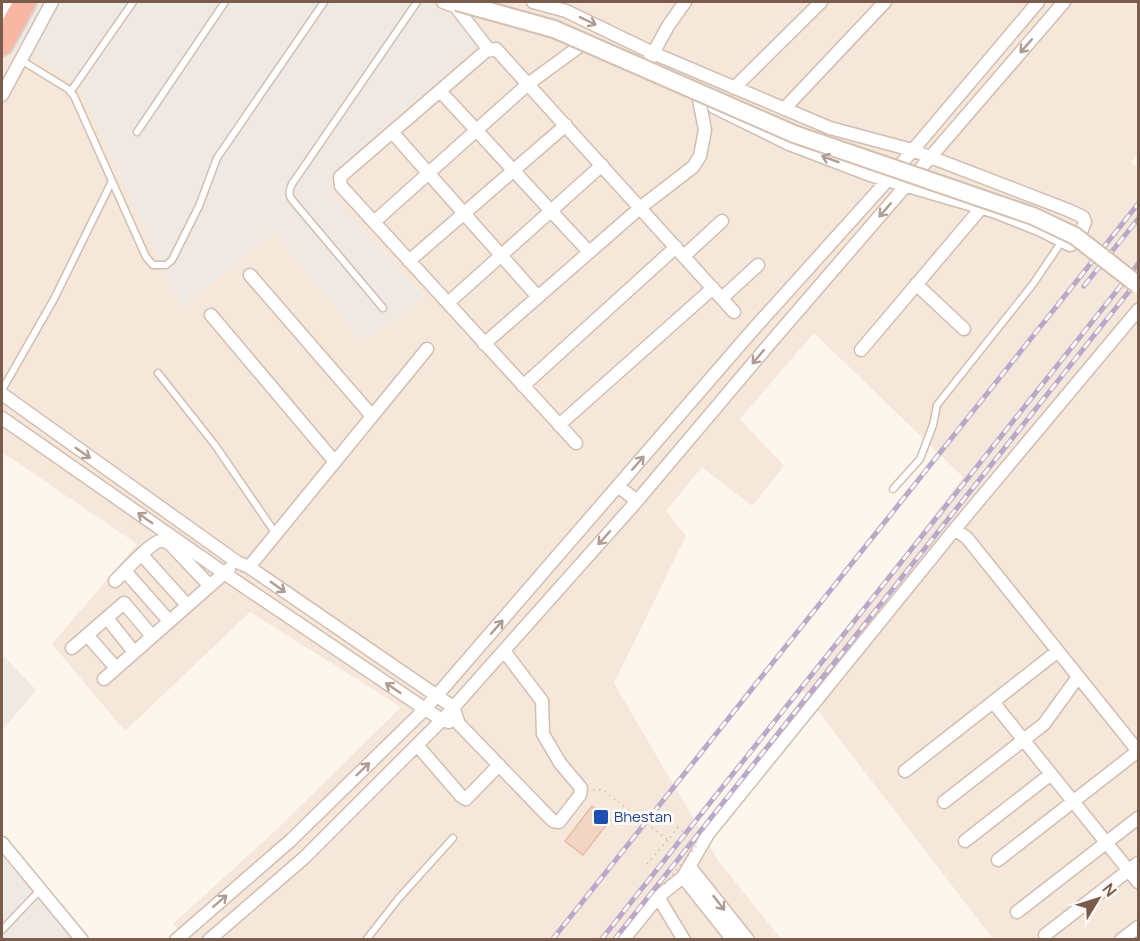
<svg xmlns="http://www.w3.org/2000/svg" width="1140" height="941" viewBox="0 0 1140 941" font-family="Manrope,sans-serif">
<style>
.residential{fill:#f5e8da}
.industrial{fill:#efe9e4}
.building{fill:#f3d5c3;stroke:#e6bba3;stroke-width:1.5}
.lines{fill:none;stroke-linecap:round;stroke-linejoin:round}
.lane-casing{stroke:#d1beb0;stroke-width:9}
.street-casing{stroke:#d1beb0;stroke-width:15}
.secondary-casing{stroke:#d6c0b0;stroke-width:20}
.highway-casing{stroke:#dad1cd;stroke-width:26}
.path{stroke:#d9b8a5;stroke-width:1.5;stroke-dasharray:1.5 4.5;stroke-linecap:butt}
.lane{stroke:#fff;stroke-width:6}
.street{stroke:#fff;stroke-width:12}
.secondary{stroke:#fff;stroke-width:16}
.highway{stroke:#f7b7a3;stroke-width:22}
.rail-casing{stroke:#b9a8c9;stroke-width:5}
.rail{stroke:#fffaf3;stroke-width:3;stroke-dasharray:9;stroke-linecap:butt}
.secondary-bridge-casing{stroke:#d6c0b0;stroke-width:20;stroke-linecap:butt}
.path-bridge{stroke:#d9b8a5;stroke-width:1.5;stroke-dasharray:1.5 4.5;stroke-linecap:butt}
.secondary-bridge{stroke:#fff;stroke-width:16}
.oneway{stroke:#af9d94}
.transit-dot{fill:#1a4fb4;stroke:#fffaf3;stroke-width:2}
.labels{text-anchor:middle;stroke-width:6;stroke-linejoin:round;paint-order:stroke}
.transit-label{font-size:15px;fill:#164399;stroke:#fffaf3;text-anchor:start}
</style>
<rect width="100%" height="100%" fill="#fdf6ec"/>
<!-- residential -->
<path class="residential" d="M426,2H1138V153L1131,162L1138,168V939H993L802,690L963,477L814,333L740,419L784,466L752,506L702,467L666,511L686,536L614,683L717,859L781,939H187L173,924L276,830L401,707L250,612L125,731L52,644L137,544L2,452V33L79,84L181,307L275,232L425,296L326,190L332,173L451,16Z"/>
<!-- industrial -->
<path class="industrial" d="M2,2H426L451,16L480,42L332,173L326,189L425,297L363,342L275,232L181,307L79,84L2,33Z
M2,654L36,690L2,730Z
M2,846L80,939H2Z"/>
<!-- building -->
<path class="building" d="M592,806L610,820L583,855L565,841Z"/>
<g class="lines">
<defs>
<path id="lane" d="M21,60L68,89L74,96L146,257L153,265H166L172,260L199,206L217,158L324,2
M71,91L133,2
M137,132L225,2
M383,308L293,201C288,195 289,191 292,184L417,2
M158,373L215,445L276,534
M2,390L54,299L112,181
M893,489L920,459L933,425L937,405L1033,284L1062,241
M2,930L40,890
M366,940L399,898L453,838"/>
<path id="street" d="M443,2L463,9
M533,2L566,11L653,53L830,128L912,150L1068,210L1083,217L1085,222L1077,242L1070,245L1041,230L993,211L870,175L789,144L714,107
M455,6L489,50
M650,59L668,26L685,2
M734,88L821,2
M440,91L589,252
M2,95L52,2
M784,109L885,2
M392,132L538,297
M374,222L528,84L580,46
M684,256L722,221
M409,261L566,125
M250,275L372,416
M916,284L964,329
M722,298L758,265
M448,303L602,165
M211,315L335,462
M484,344L641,207L693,167L700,156L705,130L699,99
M861,350L982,207
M523,386L676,247
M2,394L237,562L249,567L453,707L459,724L546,814L553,821L559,822L580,795L581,788L560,763L543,734L542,701L504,651
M2,418L224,573L425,709L442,720L449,722
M559,425L713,288
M576,443L341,186L340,177L486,51L496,49L734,312
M618,486L637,501
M955,529L967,538L1138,751
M142,555L187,605
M249,567L427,349
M125,571L169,621
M115,581C124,572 150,543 160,541C164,540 166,542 170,544L210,586
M107,618L134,652
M87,635L116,668
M72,648L124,603L152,636
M104,679L229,569
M993,702L1138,882
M417,745L461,796L466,799L499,765
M905,771L1058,651
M944,802L1044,724L1078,677
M965,841L1051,774
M2,843L82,940
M998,860L1138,751
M690,867L748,940
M683,877L733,940
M658,897L684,940
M1017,912L1138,818
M1045,935L1138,863
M176,940L290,841L425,709L751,332L885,183L1038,2
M209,940L305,857L444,718L637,501L766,348L1064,2
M623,940L658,897L683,877L708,834L955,529L1138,310
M1121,940L1138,927"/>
<path id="secondary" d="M2,21L12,2"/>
<path id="highway" d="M2,44L25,2"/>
</defs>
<!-- lane casing -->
<use href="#lane" class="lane-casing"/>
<!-- street casing -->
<use href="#street" class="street-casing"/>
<!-- secondary casing -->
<use href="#secondary" class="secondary-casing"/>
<!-- highway casing -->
<use href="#highway" class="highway-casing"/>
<!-- path -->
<path class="path" d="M593,790H603L618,802
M647,864L668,840"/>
<!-- lane -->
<use href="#lane" class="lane"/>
<!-- street -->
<use href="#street" class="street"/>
<!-- secondary -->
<use href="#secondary" class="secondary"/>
<!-- highway -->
<use href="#highway" class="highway"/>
<defs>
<path id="rail" d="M1084,286L1138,219
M552,940L1138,204
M601,940L1138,264
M614,940L1138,280"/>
</defs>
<!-- rail casing -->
<use href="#rail" class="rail-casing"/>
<!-- rail -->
<use href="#rail" class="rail"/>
<defs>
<path id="secondary-bridge" d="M457,2L554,29L794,134L1033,216L1075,236L1138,285"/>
</defs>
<!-- secondary-bridge casing -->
<use href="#secondary-bridge" class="secondary-bridge-casing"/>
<!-- path-bridge -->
<path class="path-bridge" d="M618,802L668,840L678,827L698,844L665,884"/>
<!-- secondary-bridge -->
<use href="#secondary-bridge" class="secondary-bridge"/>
</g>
<!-- one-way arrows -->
<defs><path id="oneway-shaft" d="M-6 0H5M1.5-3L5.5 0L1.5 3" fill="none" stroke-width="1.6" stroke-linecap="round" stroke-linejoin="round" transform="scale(1.5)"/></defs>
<g class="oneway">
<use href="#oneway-shaft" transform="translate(588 21) rotate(26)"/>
<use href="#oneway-shaft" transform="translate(1026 46) rotate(131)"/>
<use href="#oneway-shaft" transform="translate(830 159) rotate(-159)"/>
<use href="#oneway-shaft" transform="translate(885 210) rotate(131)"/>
<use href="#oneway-shaft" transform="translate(758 357) rotate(130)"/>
<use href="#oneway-shaft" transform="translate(83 453) rotate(35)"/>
<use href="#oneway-shaft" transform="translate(638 463) rotate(-49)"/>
<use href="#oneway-shaft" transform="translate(145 518) rotate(-145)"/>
<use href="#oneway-shaft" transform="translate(604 538) rotate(132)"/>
<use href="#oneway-shaft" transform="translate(278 587) rotate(35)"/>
<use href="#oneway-shaft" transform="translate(497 627) rotate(-49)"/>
<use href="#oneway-shaft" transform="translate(393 688) rotate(-146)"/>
<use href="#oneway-shaft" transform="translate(363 769) rotate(-44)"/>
<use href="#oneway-shaft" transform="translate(220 901) rotate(-41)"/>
<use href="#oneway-shaft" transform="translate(719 903) rotate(52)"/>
</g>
<!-- markers -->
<rect class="transit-dot" x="593" y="809" width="16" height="16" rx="3"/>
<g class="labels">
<!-- transit labels -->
<g class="transit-label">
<text x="614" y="822">Bhestan</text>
</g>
</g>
<!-- border -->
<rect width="1140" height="941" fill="none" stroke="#7a5c4d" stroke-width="6"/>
<!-- north arrow -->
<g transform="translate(1098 899) rotate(52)" stroke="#fffaf3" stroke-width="4.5" paint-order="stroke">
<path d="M0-4.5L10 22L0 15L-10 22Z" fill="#7a5c4d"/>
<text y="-9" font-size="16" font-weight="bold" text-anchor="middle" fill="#7a5c4d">N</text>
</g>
</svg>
